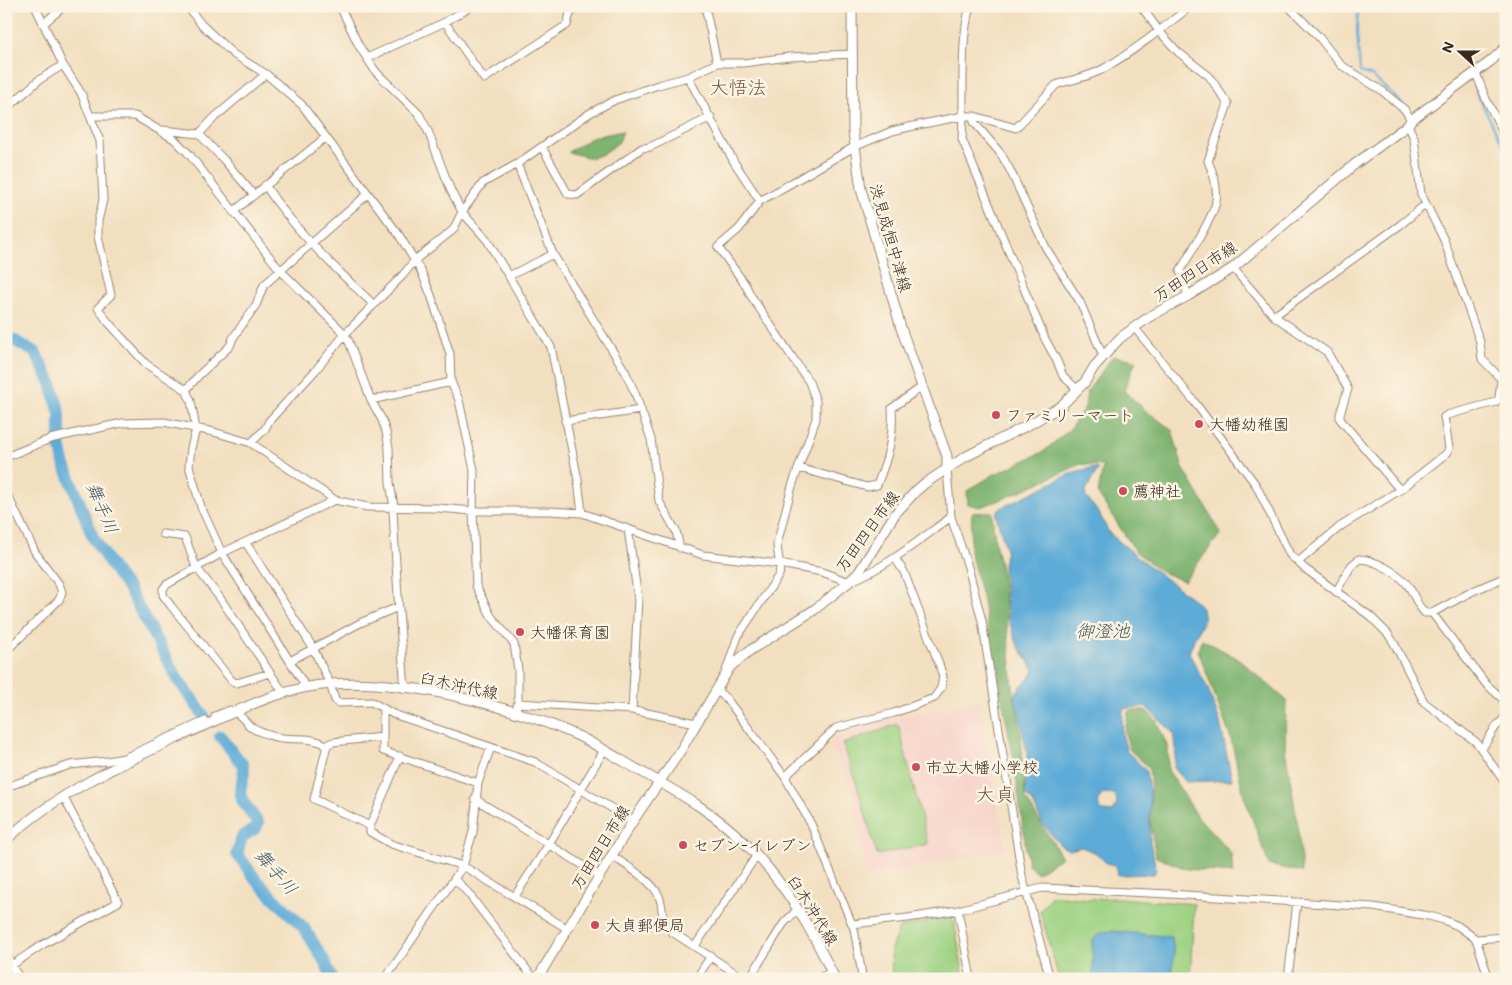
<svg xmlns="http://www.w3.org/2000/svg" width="1512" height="985" viewBox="0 0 1512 985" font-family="Mali,'Klee One',sans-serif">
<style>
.built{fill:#f7d1c7}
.green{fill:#9dd282;stroke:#6c7e50}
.forest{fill:#7eb470;stroke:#5c6f47}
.water{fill:#5dabd7;stroke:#4c6a7a;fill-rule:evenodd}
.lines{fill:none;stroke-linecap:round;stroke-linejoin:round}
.stream{stroke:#5dabd7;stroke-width:2}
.river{stroke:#5dabd7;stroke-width:12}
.minor-casing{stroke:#96846f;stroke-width:9}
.major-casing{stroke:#96846f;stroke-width:11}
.minor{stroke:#fff;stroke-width:7}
.major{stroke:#fff;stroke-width:9}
.poi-dot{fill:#d1495b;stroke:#fcf5e5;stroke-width:2}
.labels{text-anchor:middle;stroke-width:5;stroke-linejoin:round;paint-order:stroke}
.street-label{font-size:16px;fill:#3b2a1e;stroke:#fcf5e5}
.poi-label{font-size:16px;fill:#3b2a1e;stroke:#fcf5e5;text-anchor:start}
.water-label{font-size:18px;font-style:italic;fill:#47575f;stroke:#fcf5e5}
.quarter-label{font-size:19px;fill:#765643;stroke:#fcf5e5}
</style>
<rect width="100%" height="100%" fill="#fcf5e5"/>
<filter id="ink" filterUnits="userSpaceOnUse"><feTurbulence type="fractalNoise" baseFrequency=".02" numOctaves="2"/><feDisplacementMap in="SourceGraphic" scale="10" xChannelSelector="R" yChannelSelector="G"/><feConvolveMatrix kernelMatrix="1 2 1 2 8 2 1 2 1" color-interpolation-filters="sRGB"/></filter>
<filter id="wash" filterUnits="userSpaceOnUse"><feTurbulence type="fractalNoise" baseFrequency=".0096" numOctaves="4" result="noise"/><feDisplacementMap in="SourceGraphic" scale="20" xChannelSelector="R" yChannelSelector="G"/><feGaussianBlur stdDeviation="1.12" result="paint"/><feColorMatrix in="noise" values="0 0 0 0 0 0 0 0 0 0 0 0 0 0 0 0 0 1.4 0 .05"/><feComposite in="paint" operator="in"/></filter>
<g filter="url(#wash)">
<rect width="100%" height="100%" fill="#f2dfc0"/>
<!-- built -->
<path class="built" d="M979,701L1006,850L866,877L853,792L829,741L860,725Z"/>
<!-- green -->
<path class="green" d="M898,724L928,844L877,855L856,782L843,744Z
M1052,895L1088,899L1118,898L1194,904L1190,979H1059L1040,911Z
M950,916L954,920L964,979H892L891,949L899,928Z"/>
<!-- forest -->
<path class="forest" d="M623,131L619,142L603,154L591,158L568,152L593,137Z
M1113,356L1136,360L1124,391L1145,410L1172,430L1183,468L1221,533L1184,581L1162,572L1136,552L1098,494L1103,466L1081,464L998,501L980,507L968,504L967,491L993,475L1043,452L1069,430L1085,407L1087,392Z
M992,512L995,542L1002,574L1013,688L1021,734L1025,798L1062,857L1037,873L1028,864L1013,755L982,597L970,551L972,513Z
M1202,639L1240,660L1286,700L1285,749L1298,826L1302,872L1269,865L1244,796L1231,739L1198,650Z
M1133,710H1145L1156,720L1168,748V770L1198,817L1231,853L1233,873L1187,869L1156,857L1150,821L1151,787L1149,768L1130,750L1125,733L1128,712Z"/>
<!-- water -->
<path class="water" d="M1093,468L1098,469L1085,492L1086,497L1099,513L1109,533L1144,562L1199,604L1202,609L1204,620L1194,639L1189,653L1208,689L1220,722L1232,780L1186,782L1174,768L1176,748L1174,734L1145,706L1123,709L1122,734L1127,751L1146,771L1150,795V842L1156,869L1154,874L1118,875L1117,868L1114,865L1106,863L1096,853L1082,847L1069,850L1061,846L1042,823L1032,801L1025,795L1027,752L1015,695C1019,684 1031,681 1034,670L1018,646L1008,618L1003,565L1006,549L996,515L999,509L1074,472ZM1103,793L1112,794L1116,798L1117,804L1112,812L1103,811L1099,807L1098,801Z
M1112,931L1172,937L1174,952L1172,979H1093L1092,941C1098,933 1103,932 1112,931Z"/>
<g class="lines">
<!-- stream -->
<path class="stream" d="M1358,6L1357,32L1360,72L1372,76L1404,105
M1473,78L1477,94L1506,151"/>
<!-- river -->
<path class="river" d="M6,336L35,352L51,383L60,414V444L64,463L93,537L111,566L129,590L177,678L204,716
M220,736L243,765L244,773L240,791L242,800L258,823L256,828L242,837L237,854L257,881L304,928L325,962L332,979"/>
</g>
</g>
<g filter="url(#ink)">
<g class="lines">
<defs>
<path id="minor" d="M35,6L63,65L81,93L100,141L103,200L98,221V236L111,295L98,308L108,322L146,364L186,390
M187,6L201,24L233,54L266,74L302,105L399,235L421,271L431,295L450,354L451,382L459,400L474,470L473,511L476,586L491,616L514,644L518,670V703L515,713
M340,6L359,46L376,72L419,114L428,131L451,191L462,212L487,240L551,347L578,480L582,513
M705,6L717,63
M970,6C959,46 965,97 962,139L1045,339L1057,361L1063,376L1078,390
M1141,6L1159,31L1178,52L1209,76L1228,104L1208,161C1214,174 1218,188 1216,202C1214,216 1188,257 1180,271L1188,296
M1218,6H1223
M1288,6L1318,36L1341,65L1381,90L1405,110L1411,120
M445,22L484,79L567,25L570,13L580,6
M43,24L64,6
M367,58L445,22L472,6
M1476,73L1486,99L1506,138
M688,77L734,162L760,201
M6,109L39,80L63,65
M90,116H135L174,139L189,154L280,270L345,334L349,342L371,400L382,420L386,432L389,448L390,483L394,507L393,510C396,570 400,629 405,689
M973,116L974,122L1001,154L1010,170L1046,248L1080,302L1103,356
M163,130L199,134L224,160L254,195
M199,134L215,117L266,74
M542,147L568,194L577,195L642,148L650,147L711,117
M517,164L553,254L625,371L635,393L651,439L659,501L676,531L680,548
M265,185C295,231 335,268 374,305
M233,212L326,137
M1233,268L1274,316L1327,352L1348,389L1340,414V419L1400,490
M509,276L553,254
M1274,316L1400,225L1426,204
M1134,327L1193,400L1256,485L1290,555L1304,568L1370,616L1388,634L1394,643L1424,702L1476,742L1506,784
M371,400L451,382
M565,421L641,410
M251,443L265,429L269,421L315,371L345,334L403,275L415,260L453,230L462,212L483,183L517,164L590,113L615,100L658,85L688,77L717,63H743L789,57L853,54
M6,457L50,439L72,434L122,423L164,422L214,432L251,443L335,500L367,507L438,508L473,511H550L582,513L703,555L780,564L822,572L849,582C887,567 918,541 951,517
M799,468L867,487L877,485C888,457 894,438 892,408L923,386
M947,470L951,517L968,567L982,621L1022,876L1050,979
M6,492L35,552L59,584L62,592L59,600L6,651
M628,529L638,599L632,710
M163,534L185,537L196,567L220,598L283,692
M246,543L313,648L330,684L335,700L338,703L372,702L393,714L535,762L633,821
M1298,562L1341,526L1400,490L1447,453L1449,448L1444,417L1447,415L1496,402L1499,398L1501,379L1482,359L1480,342L1444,240L1421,194L1414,138L1408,125
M1336,592L1351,566L1359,559C1374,559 1401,574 1409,587C1415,596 1417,606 1425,613H1432L1473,591L1506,577
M1432,613L1486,684L1506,702
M290,661L360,623L398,607
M726,671L738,636L779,575C782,565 777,554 777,544L792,486L816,419V401L809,382L751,296L745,284L718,247L739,229L760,201L854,147L892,131L918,125L963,116H974L1016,128L1056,85C1072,79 1087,78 1103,69C1134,51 1163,28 1191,6
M270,673L237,683L232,681L171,606L163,595V589L166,585L222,553L335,500
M306,687L222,553L201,507L189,466L191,448L196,429L191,401L186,390L199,375L230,346L233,338L256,305L264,285L368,194
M716,690L726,698L785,777L811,824L854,929L861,969L862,979
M518,703L632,710L696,723
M383,708V751L478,783
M215,716L230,710C240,713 243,720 251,727C256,731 263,733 269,735C289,743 307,734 327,745
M1482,749L1495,728L1506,716
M400,756L370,826V832L391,844L463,866L568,929
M785,777L836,728L894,713L934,698L941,688L943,677L939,664L904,572L895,558
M6,787L70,765L107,761L124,758L205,721
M475,799L599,875
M370,826L314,799L327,745L333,742L383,737
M611,855C625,865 652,880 659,896C665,911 658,918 672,932L740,976L748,979
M455,879L468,893L534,979
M515,896L549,844L604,750
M958,910L971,979
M852,924L908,918L958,910L1042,888L1170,894L1373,907L1429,916L1444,920L1458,926L1476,939L1506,937
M1476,939L1489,979
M695,946L757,855
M6,953L11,965L20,979
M6,969L42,945L118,902L63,796
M385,979L463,866L473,832L478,783L491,747
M696,979L711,956
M749,979L784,923L798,909
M817,979L832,972
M1288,979L1297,902"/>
<path id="major" d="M852,6L853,132L861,189L901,328L947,456V470
M6,840C61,789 130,760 197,729C241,709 283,687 332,684C405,679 509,705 576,735C602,747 625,763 649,776C684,796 717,815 746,844C785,882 812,930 835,979
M537,979L631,824L679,753L730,667L749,651L814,610L849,582L859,572L895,514L916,491L924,484L965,457L1030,424L1061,406L1085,382L1094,367L1120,338L1149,317L1188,296L1233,268L1355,164L1408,125L1411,120L1491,61L1506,47"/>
</defs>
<!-- minor casing -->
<use href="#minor" class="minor-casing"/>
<!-- major casing -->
<use href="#major" class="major-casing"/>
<!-- minor -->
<use href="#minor" class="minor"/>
<!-- major -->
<use href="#major" class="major"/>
</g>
</g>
<!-- markers -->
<g class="poi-dot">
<circle cx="996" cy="415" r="5"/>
<circle cx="1199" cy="424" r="5"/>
<circle cx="1123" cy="491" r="5"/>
<circle cx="520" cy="632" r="5"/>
<circle cx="916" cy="767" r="5"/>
<circle cx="683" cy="845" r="5"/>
<circle cx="595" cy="925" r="5"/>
</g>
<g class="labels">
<!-- street labels -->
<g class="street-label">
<text transform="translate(891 238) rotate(74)" y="6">渋見成恒中津線</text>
<text transform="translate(1195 271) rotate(-33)" y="6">万田四日市線</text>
<text transform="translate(867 531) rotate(-54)" y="6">万田四日市線</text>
<text transform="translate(459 685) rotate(12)" y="6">臼木沖代線</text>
<text transform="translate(600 847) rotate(-58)" y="6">万田四日市線</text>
<text transform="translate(813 910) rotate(58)" y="6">臼木沖代線</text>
</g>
<!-- poi labels -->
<g class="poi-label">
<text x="1006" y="421">ファミリーマート</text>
<text x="1209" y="430">大幡幼稚園</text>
<text x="1133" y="497">薦神社</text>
<text x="530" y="638">大幡保育園</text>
<text x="926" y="773">市立大幡小学校</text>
<text x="693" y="851">セブン-イレブン</text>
<text x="605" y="931">大貞郵便局</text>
</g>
<!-- water labels -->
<g class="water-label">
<text transform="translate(102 508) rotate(67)" y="6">舞手川</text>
<text x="1103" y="637">御澄池</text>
<text transform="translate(276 872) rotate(49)" y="6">舞手川</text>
</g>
<!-- quarter labels -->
<g class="quarter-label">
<text x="738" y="94">大悟法</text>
<text x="995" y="801">大貞</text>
</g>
</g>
<!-- margin -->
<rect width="1512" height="985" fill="none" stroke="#fcf5e5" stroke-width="25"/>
<!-- north arrow -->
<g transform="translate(1460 52) rotate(291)" stroke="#fcf5e5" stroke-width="4" paint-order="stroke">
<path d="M0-4L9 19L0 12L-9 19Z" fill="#3b2a1e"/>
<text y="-8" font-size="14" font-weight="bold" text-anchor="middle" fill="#3b2a1e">N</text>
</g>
</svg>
